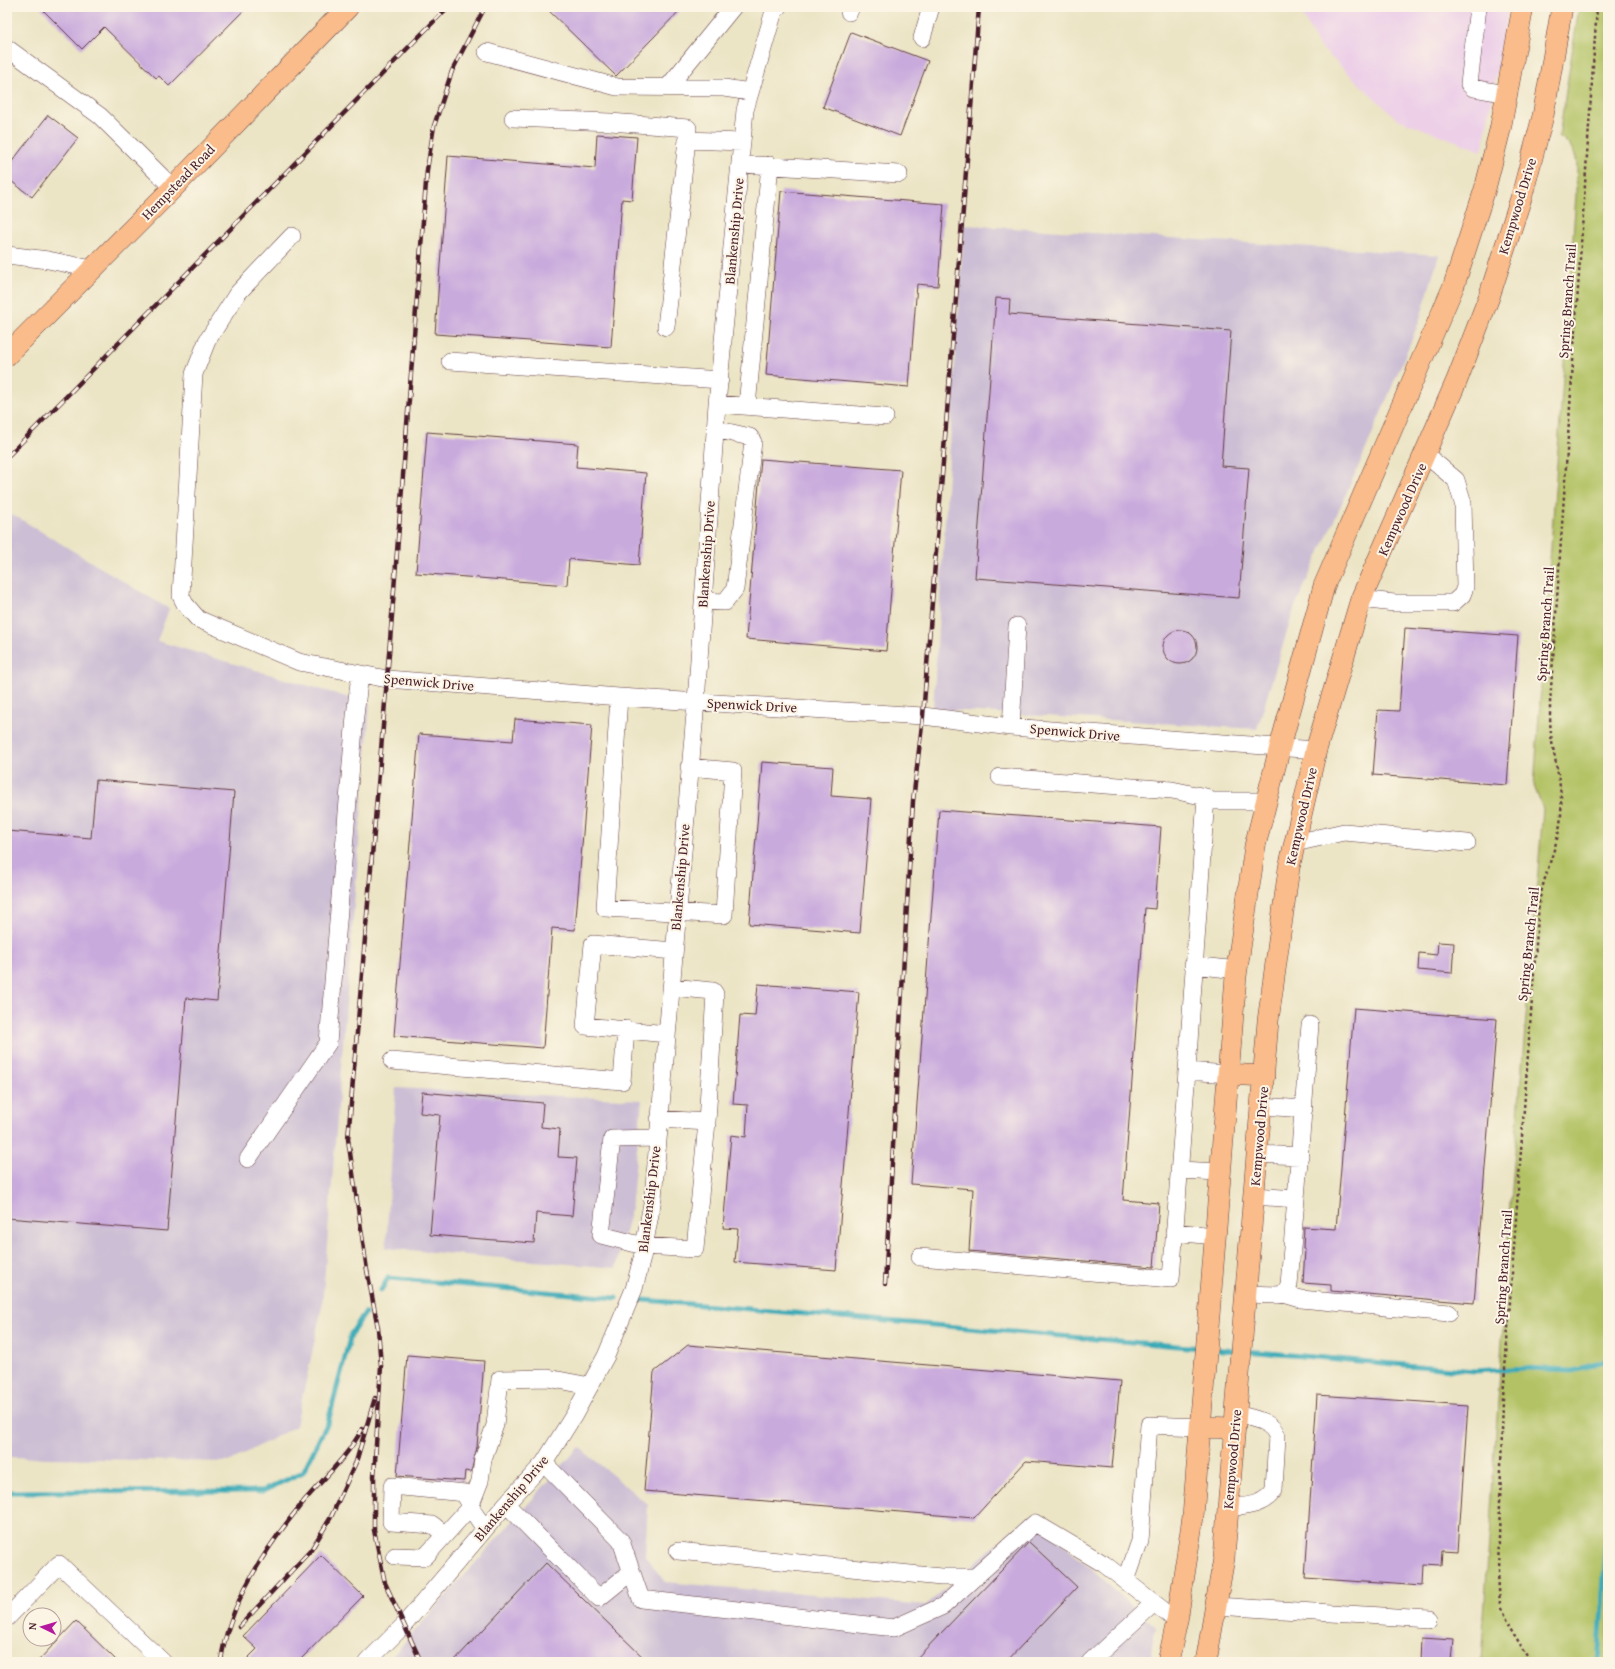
<svg xmlns="http://www.w3.org/2000/svg" width="1615" height="1669" viewBox="0 0 1615 1669" font-family="'Gentium Book Plus',serif">
<style>
.built{fill:#edd0e8}
.industrial{fill:#ccbed4}
.green{fill:#b3c265;stroke:#7e7048}
.lines{fill:none;stroke-linecap:round;stroke-linejoin:round}
.stream{stroke:#3aaab7;stroke-width:5}
.building{fill:#c9aadd}
.minor-casing{stroke:#623d42;stroke-width:18}
.major-casing{stroke:#623d42;stroke-width:22}
.path{stroke:#623d42;stroke-width:2.5;stroke-dasharray:3 3;stroke-linecap:butt}
.minor{stroke:#fff;stroke-width:17}
.major{stroke:#f9bc8a;stroke-width:21}
.rail-casing{stroke:#4a1f2b;stroke-width:4.5}
.rail{stroke:#fcf5e5;stroke-width:3;stroke-dasharray:9;stroke-linecap:butt}
.labels{text-anchor:middle;stroke-width:4;stroke-linejoin:round;paint-order:stroke}
.street-label{font-size:14px;fill:#4a1f2b;stroke:#fcf5e5}
</style>
<rect width="100%" height="100%" fill="#fcf5e5"/>
<filter id="ink" filterUnits="userSpaceOnUse"><feTurbulence type="fractalNoise" baseFrequency=".025" numOctaves="2"/><feDisplacementMap in="SourceGraphic" scale="8" xChannelSelector="R" yChannelSelector="G"/><feConvolveMatrix kernelMatrix="1 2 1 2 8 2 1 2 1" color-interpolation-filters="sRGB"/></filter>
<filter id="wash" filterUnits="userSpaceOnUse"><feTurbulence type="fractalNoise" baseFrequency=".012" numOctaves="4" result="noise"/><feDisplacementMap in="SourceGraphic" scale="16" xChannelSelector="R" yChannelSelector="G"/><feGaussianBlur stdDeviation="0.9" result="paint"/><feColorMatrix in="noise" values="0 0 0 0 0 0 0 0 0 0 0 0 0 0 0 0 0 1.4 0 .05"/><feComposite in="paint" operator="in"/></filter>
<g filter="url(#wash)">
<rect width="100%" height="100%" fill="#ebe4c5"/>
<!-- built -->
<path class="built" d="M1298,7H1509L1482,151L1397,119L1319,46Z
M1608,1414V1481L1603,1480Z"/>
<!-- industrial -->
<path class="industrial" d="M964,225L1439,255L1419,322L1363,456L1294,609L1257,729L933,709Z
M12,514L169,609L157,641L370,704L322,1307L296,1426L229,1462L7,1457V519Z
M396,1088L642,1100L631,1208L616,1268L386,1248Z
M579,1447L648,1505L645,1556L665,1582L926,1605L1030,1515L1156,1627L1149,1662H387Z"/>
<!-- green -->
<path class="green" d="M1579,7H1608V1414L1603,1480L1608,1481V1662H1481L1512,1188L1543,809L1534,786L1576,195C1576,168 1583,153 1559,136Z"/>
<g class="lines">
<!-- stream -->
<path class="stream" d="M381,1290L388,1278L616,1298
M643,1300L1201,1348
M1211,1349L1237,1351
M1245,1351L1475,1371L1526,1368L1572,1370L1608,1361
M7,1492L263,1491L303,1472L328,1422L351,1334L365,1313
M1598,1662L1608,1522"/>
</g>
<g id="blocks">
<!-- building -->
<path class="building" d="M40,7H247L169,86L159,76L156,78L104,27L82,49Z
M545,7H683L616,76Z
M851,32L928,61L900,136L823,107Z
M48,115L78,138L32,197L7,178V168Z
M597,134L637,137L632,200L622,199L611,347L435,334L448,156L595,168Z
M781,191L944,204L938,286L917,284L909,387L766,375Z
M996,298L1010,299L1009,314L1231,331L1221,466L1249,468L1239,598L975,578Z
M427,432L578,444L576,467L646,473L639,565L569,559L567,585L416,573Z
M761,459L901,470L886,651L746,639Z
M1405,628L1518,636L1507,785L1373,775L1378,710L1399,711Z
M1163 647a17 17 0 1 1 34 0a17 17 0 1 1-34 0Z
M515,719L592,725L575,930L552,928L543,1048L394,1036L419,734L513,741Z
M762,762L833,767L831,796L871,799L860,933L749,924Z
M96,780L234,792L217,1001L186,998L167,1231L7,1218V831L91,838Z
M939,810L1161,827L1155,909L1145,908L1123,1200L1159,1203L1154,1267L969,1251L973,1189L911,1184Z
M1438,942L1454,943L1452,973L1418,970L1419,953L1437,955Z
M758,984L859,992L836,1270L735,1262L738,1229L723,1228L731,1135L746,1137L748,1105L733,1104L740,1015L755,1016Z
M1354,1008L1497,1019L1474,1303L1331,1291V1285L1303,1283L1305,1249H1303L1304,1227L1336,1229Z
M422,1092L543,1103L541,1127L560,1129L558,1157L577,1158L572,1216L536,1213L534,1243L430,1235L440,1115L420,1113Z
M688,1345L1120,1381L1112,1468L1026,1461L974,1518L644,1491L654,1372Z
M407,1355L484,1361L477,1447L471,1472L465,1471L464,1481L397,1476Z
M1317,1395L1468,1405L1458,1551L1442,1550L1441,1566L1424,1565L1423,1586L1305,1578Z
M1029,1542L1077,1587L1006,1662H913Z
M321,1555L363,1596L298,1662H244L257,1649L243,1636Z
M546,1563L648,1662H453Z
M76,1621L118,1662H37Z
M1422,1638L1453,1640L1451,1662H1421Z"/>
</g>
</g>
<g filter="url(#ink)">
<use href="#blocks" fill-opacity="0" stroke="#623d42" stroke-width="1"/>
<g class="lines">
<defs>
<path id="minor" d="M1478,7L1469,84L1473,88L1507,94
M849,12L851,7
M922,38L931,7
M7,48L100,116L173,188
M487,52L617,87L724,88L750,92
M668,87L733,7
M513,118L610,122L688,128L687,140
M740,164L899,174
M292,236L237,294L207,341L194,374L181,596L185,604L198,619L299,662L387,679L619,697L923,716L1011,727L1316,750
M7,255L48,260L92,269
M666,327L687,140L742,142
M450,361L720,380
M717,404L885,417
M747,406L770,165
M1361,599L1394,603H1453L1462,595L1465,587L1463,503L1456,480L1426,455
M703,601L725,602L735,589L753,442L750,437L715,429
M619,697L605,908L724,915L733,771L689,767
M1011,727L1017,626
M1000,777L1172,790L1206,797L1187,1071L1228,1074
M1206,801H1266
M1295,843L1344,832L1467,843
M1193,965L1237,970
M667,1034L585,1026L593,944L674,951
M392,1061L622,1081L626,1029
M1261,1106L1304,1109
M659,1119L707,1122
M657,1138L612,1139L601,1235L644,1246L695,1249L707,1122L715,994L713,991L671,987
M1257,1154L1300,1156
M248,1159L328,1043L355,716L360,674
M1179,1170L1220,1172
M1254,1196L1296,1199
M1174,1232L1215,1236
M920,1257L1171,1279L1187,1071
M1245,1294L1277,1295L1284,1294L1289,1285L1310,1025
M1284,1294L1301,1299L1449,1313
M544,1463L621,1541L641,1599L894,1628L943,1606L1035,1523L1104,1564L1177,1621
M506,1504L599,1598L631,1572
M470,1507L480,1481L483,1459L495,1425L500,1379L548,1378L590,1386
M1228,1508C1245,1506 1264,1506 1274,1490L1277,1436C1272,1420 1250,1418 1236,1414
M445,1535L433,1525L391,1522L392,1486L465,1493L470,1507
M678,1551L941,1577H976
M395,1556L425,1557L470,1507L485,1529
M1126,1581L1140,1541L1149,1425L1200,1427
M1216,1606L1430,1619
M7,1618L59,1564L163,1662
M367,1662L403,1626L506,1504L544,1463L574,1415L606,1356L634,1289L642,1258L653,1198L696,702L717,404L745,110L774,11L778,7
M1090,1662L1154,1603"/>
<path id="major" d="M7,355L173,188L348,7
M1228,1074L1264,1076
M1200,1427L1235,1428
M1168,1662L1177,1621L1193,1517L1236,976L1255,846L1280,747L1324,586L1454,285L1485,189L1500,130L1523,7
M1206,1662L1224,1558L1268,1021L1289,868L1316,750L1361,599L1457,380L1489,297L1522,195L1543,116L1562,7"/>
</defs>
<!-- minor casing -->
<use href="#minor" class="minor-casing"/>
<!-- major casing -->
<use href="#major" class="major-casing"/>
<!-- path -->
<path class="path" d="M1531,1662L1509,1626L1500,1605L1498,1573L1503,1397L1539,903C1544,873 1559,845 1561,815C1563,790 1556,766 1552,742C1550,729 1550,716 1550,703L1597,7"/>
<!-- minor -->
<use href="#minor" class="minor"/>
<!-- major -->
<use href="#major" class="major"/>
<defs>
<path id="rail" d="M7,457L448,7
M885,1284L913,801L923,716L979,7
M239,1627L311,1550L331,1517L356,1462L375,1398
M221,1662C227,1605 269,1543 305,1500C325,1477 348,1456 362,1429
M421,1662L385,1583L374,1530V1477L381,1366L378,1328L367,1270L348,1139L387,679L427,170L434,126L452,71L485,7"/>
</defs>
<!-- rail casing -->
<use href="#rail" class="rail-casing"/>
<!-- rail -->
<use href="#rail" class="rail"/>
</g>
</g>
<g class="labels">
<!-- street labels -->
<g class="street-label">
<text transform="translate(178 182) rotate(-46)" y="5">Hempstead Road</text>
<text transform="translate(1517 206) rotate(-73)" y="5">Kempwood Drive</text>
<text transform="translate(734 231) rotate(-85)" y="5">Blankenship Drive</text>
<text transform="translate(1567 301) rotate(-86)" y="5">Spring Branch Trail</text>
<text transform="translate(1402 509) rotate(-66)" y="5">Kempwood Drive</text>
<text transform="translate(706 554) rotate(-86)" y="5">Blankenship Drive</text>
<text transform="translate(1545 624) rotate(-86)" y="5">Spring Branch Trail</text>
<text transform="translate(429 682) rotate(5)" y="5">Spenwick Drive</text>
<text transform="translate(752 705) rotate(3)" y="5">Spenwick Drive</text>
<text transform="translate(1075 732) rotate(5)" y="5">Spenwick Drive</text>
<text transform="translate(1301 816) rotate(-77)" y="5">Kempwood Drive</text>
<text transform="translate(680 877) rotate(-85)" y="5">Blankenship Drive</text>
<text transform="translate(1528 944) rotate(-84)" y="5">Spring Branch Trail</text>
<text transform="translate(1259 1136) rotate(-85)" y="5">Kempwood Drive</text>
<text transform="translate(649 1199) rotate(-83)" y="5">Blankenship Drive</text>
<text transform="translate(1503 1267) rotate(-86)" y="5">Spring Branch Trail</text>
<text transform="translate(1232 1459) rotate(-85)" y="5">Kempwood Drive</text>
<text transform="translate(511 1498) rotate(-50)" y="5">Blankenship Drive</text>
</g>
</g>
<!-- margin -->
<rect width="1615" height="1669" fill="none" stroke="#fcf5e5" stroke-width="24"/>
<!-- north arrow -->
<g transform="translate(42 1627) rotate(275)"><circle r="19" fill="#fcf5e5" stroke="#b59f9b"/>
<path d="M0-3L7 15L0 10L-7 15Z" fill="#b5179e"/>
<text y="-6" font-size="11" font-weight="bold" text-anchor="middle" fill="#4a1f2b">N</text>
</g>
</svg>
